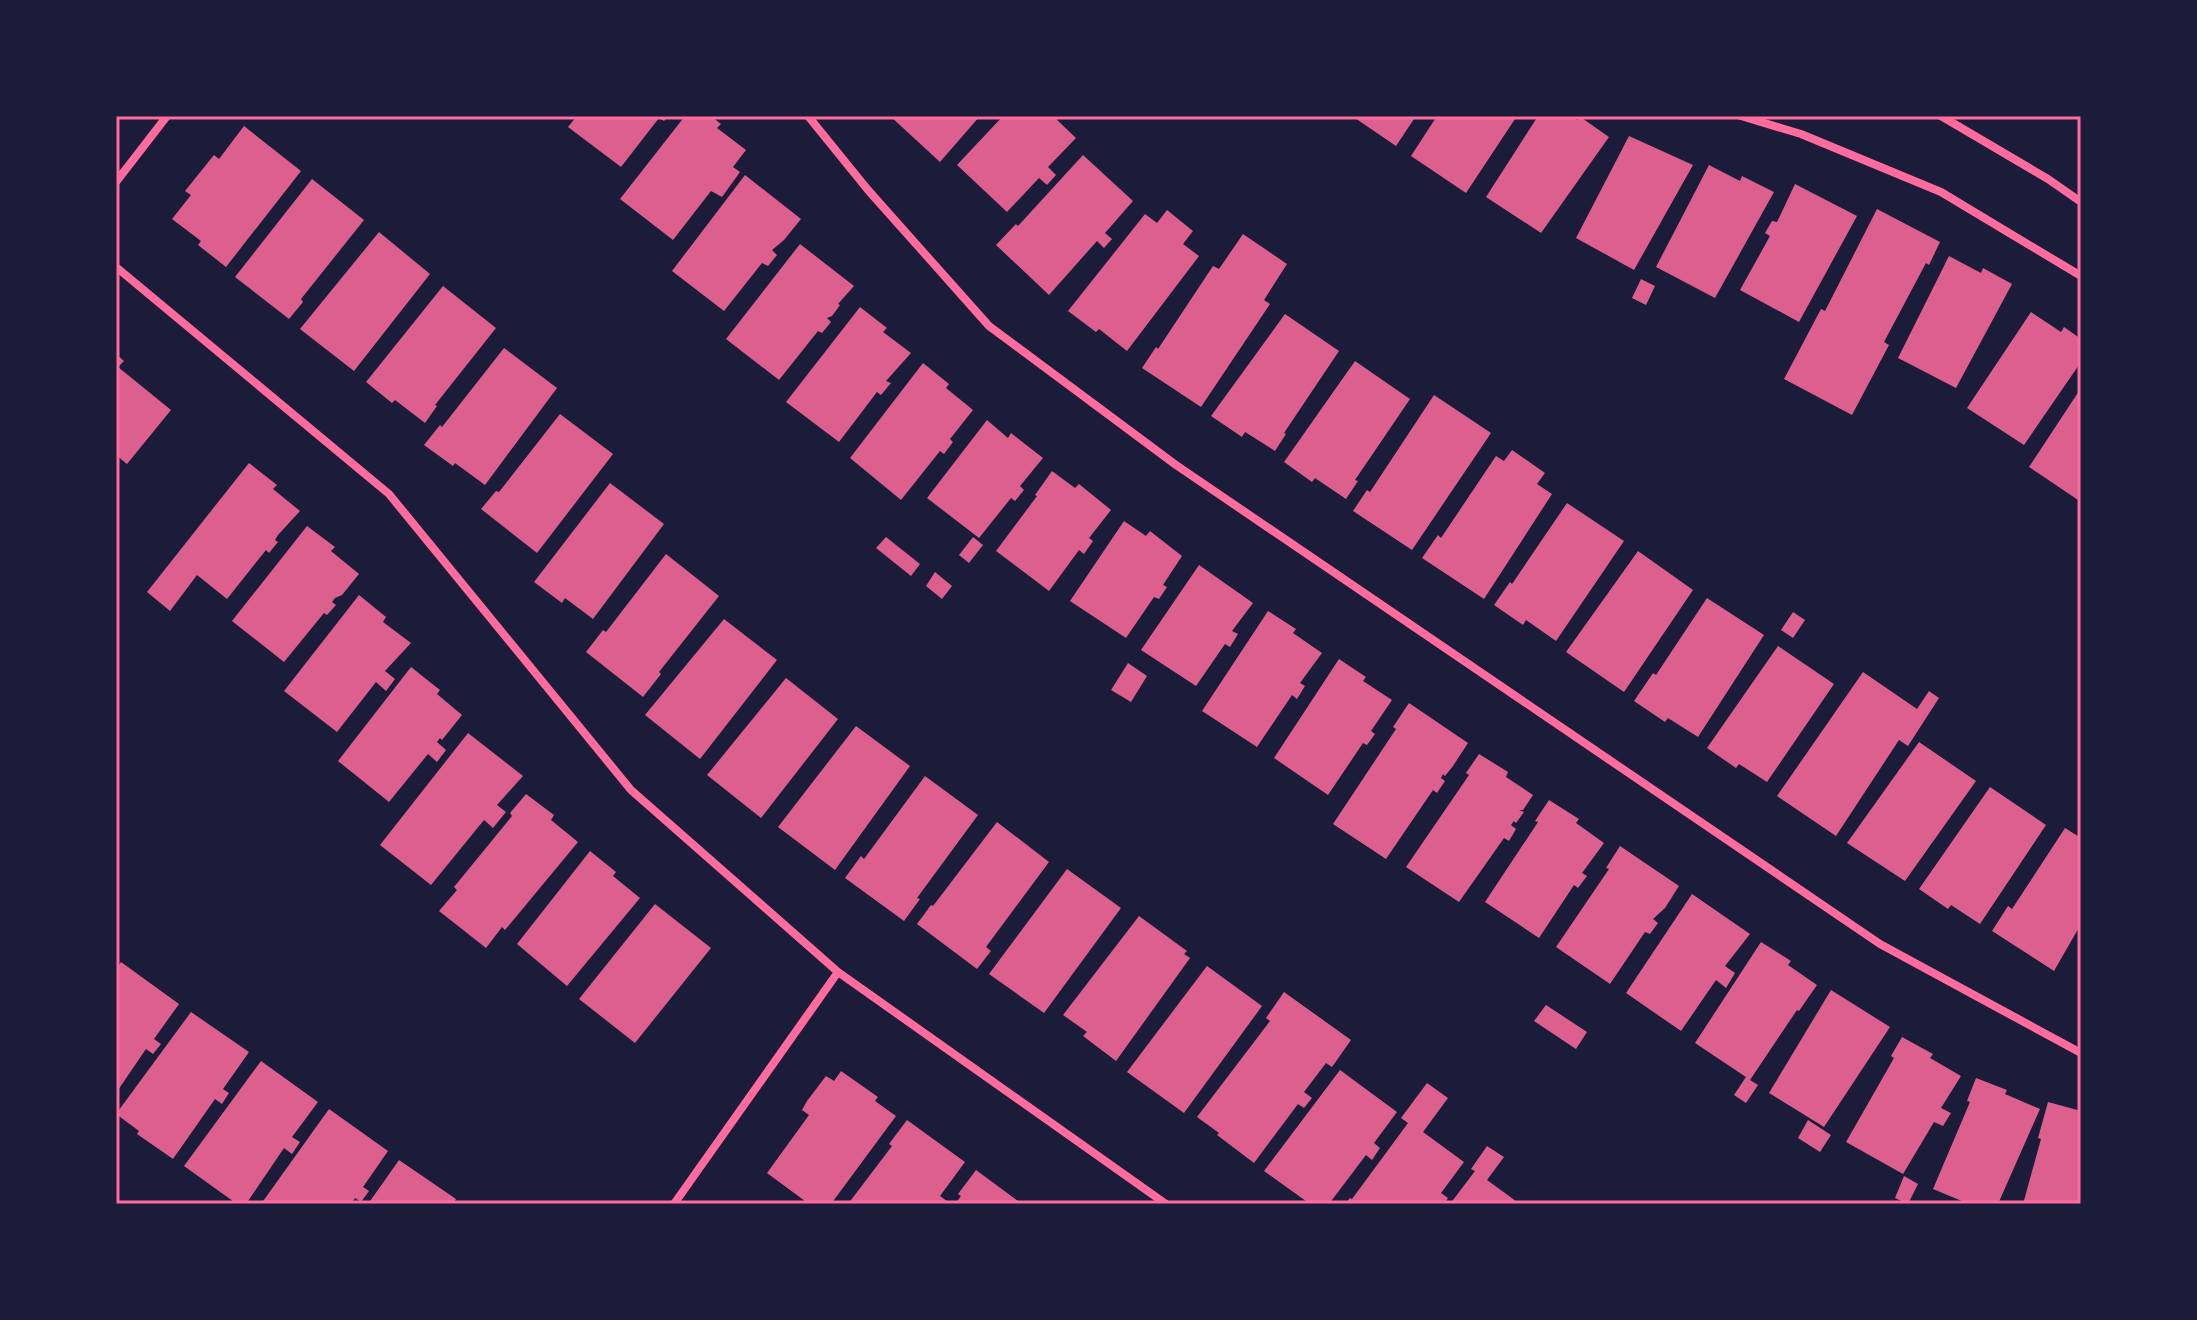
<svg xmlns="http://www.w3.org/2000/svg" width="2197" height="1320" viewBox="0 0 2197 1320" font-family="'Archivo Narrow',sans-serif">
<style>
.building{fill:#dd5f8e}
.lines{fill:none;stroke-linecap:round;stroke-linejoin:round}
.minor{stroke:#ff6b9d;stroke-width:8}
.neatline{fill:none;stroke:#ff6b9d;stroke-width:3}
</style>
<rect width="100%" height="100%" fill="#1b1b3a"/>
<!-- building -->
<path class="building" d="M577,116H668L664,121L659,118L621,167L568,127Z
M685,116H711L721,124L717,128L746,150L733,167L740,172L722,197L711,191L673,240L620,199Z
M890,116H980L940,162Z
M1003,116H1053L1076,138L1048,167L1056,175L1047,185L1039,178L1007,212L957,165Z
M1352,116H1416L1396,146Z
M1437,116H1517L1466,193L1411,156Z
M1538,116H1571L1577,120L1579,116L1609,137L1541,233L1486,197Z
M244,126L301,171L226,267L198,245L201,241L172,219L191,195L185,191L214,155L219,159Z
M1629,136L1693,165L1634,270L1576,238Z
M1083,155L1133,201L1105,233L1112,239L1104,248L1097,241L1049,295L996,245L1016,224L1018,226Z
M1709,165L1740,181L1742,176L1774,192L1715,298L1656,267Z
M745,175L801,219L784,240L772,250L777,255L768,266L762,263L724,311L672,271Z
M312,179L364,220L301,299L303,302L289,319L235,277Z
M1795,184L1857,216L1799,322L1740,290L1770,236L1765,233L1772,221L1777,222Z
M1877,209L1940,242L1929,265L1926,263L1884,342L1889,345L1852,415L1784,379L1821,309L1825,311Z
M1167,210L1193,231L1183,244L1199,256L1127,351L1099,329L1096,332L1068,311L1145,214L1157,223Z
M379,232L430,274L354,371L300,329Z
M1243,234L1287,264L1264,300L1270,304L1201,407L1142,368L1156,347L1158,349L1213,266L1219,269Z
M800,244L854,286L838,304L840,305L832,316L827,318L831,322L822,333L818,331L779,380L726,339Z
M1949,256L1981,273L1983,268L2012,284L1956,388L1898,358Z
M1641,279L1655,286L1646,305L1632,298Z
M443,286L496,328L435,405L437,406L425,423L395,400L392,403L366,382Z
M860,307L887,328L883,332L911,353L886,381L891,383L881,395L877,392L839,442L786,402Z
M2031,312L2061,332L2064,327L2081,339V362L2024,445L1967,408Z
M1285,314L1339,351L1284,433L1286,434L1275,451L1245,432L1242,437L1211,416Z
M504,348L557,388L485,485L455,463L453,466L424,445L440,425L442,427Z
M116,354L124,361L118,367L171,410L127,464L116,455Z
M1355,361L1410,399L1355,480L1358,481L1346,499L1315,478L1312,482L1284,462Z
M923,363L949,384L946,388L973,410L950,439L953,442L944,454L940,451L901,500L850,458Z
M2081,388V502L2029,467Z
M1434,395L1491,433L1412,550L1353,511L1367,490L1370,492Z
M560,414L613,454L537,553L481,509L496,491L499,492Z
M987,420L1008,438L1011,433L1043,458L1020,486L1024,490L1015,501L1011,498L979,538L927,498Z
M1512,450L1545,473L1537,484L1552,494L1484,599L1422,558L1438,535L1441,538L1496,456L1504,461Z
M249,463L277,485L273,489L300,511L278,535L275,540L278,542L269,553L266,550L227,599L197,575L170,611L147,592Z
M1052,471L1075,488L1079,484L1111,510L1089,538L1093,541L1084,554L1079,550L1049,591L996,551L1037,496L1035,495Z
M610,483L664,524L593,619L565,598L562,603L534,582Z
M1567,503L1624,541L1556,641L1526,620L1523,625L1494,605L1510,582L1512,584Z
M1124,521L1146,536L1150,531L1182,556L1163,585L1167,587L1159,599L1154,597L1126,638L1070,601Z
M307,526L335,547L331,551L359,574L342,595L335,598L332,602L336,605L327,615L324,613L284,662L232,621Z
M886,537L920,564L911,576L876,548Z
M973,537L983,545L969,563L959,555Z
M1638,551L1693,590L1624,692L1566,652Z
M666,554L719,596L659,672L661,674L643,697L586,652L603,630L606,632Z
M1199,565L1253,603L1232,631L1238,634L1230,647L1225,644L1196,686L1141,650Z
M935,572L952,586L942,599L926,586Z
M359,595L386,617L383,622L411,643L385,671L395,679L386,691L376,682L337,732L284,691Z
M1707,598L1764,635L1698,737L1668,718L1665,722L1634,701L1653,673L1656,675Z
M1268,611L1296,629L1293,633L1322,653L1300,683L1305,686L1297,699L1292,695L1257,747L1202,711Z
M1793,612L1805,620L1793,638L1781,630Z
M724,619L777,660L700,759L645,715Z
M1778,646L1834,684L1767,782L1739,764L1736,768L1707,748Z
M1339,659L1366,677L1363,681L1392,700L1371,731L1375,734L1367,745L1363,743L1328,795L1274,758Z
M1128,663L1147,676L1131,702L1111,690Z
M411,667L440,690L437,694L462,715L442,740L440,738L437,742L446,750L437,762L428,754L389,802L338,761Z
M1863,672L1917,709L1929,691L1939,698L1908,746L1899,740L1897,743L1836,836L1777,796Z
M786,678L838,719L761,818L707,775Z
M1409,703L1468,743L1453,766L1445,776L1443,774L1441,778L1445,781L1437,793L1433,790L1386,859L1333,824L1396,729L1393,727Z
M856,726L910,766L835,870L778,827Z
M468,733L523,776L497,805L506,812L493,828L484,820L431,885L380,845Z
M1919,742L1976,781L1905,881L1847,843Z
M1479,754L1508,772L1506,777L1533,795L1523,810H1519L1524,812L1516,823L1514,821L1511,825L1516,829L1509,841L1504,838L1459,902L1406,867L1469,775L1466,773Z
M925,776L978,815L917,898L920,899L904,921L845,878L861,856L864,859Z
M1990,787L2046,825L1980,924L1951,905L1948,909L1919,889Z
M526,794L554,815L551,820L578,842L505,930L502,927L486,948L439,911L457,890L454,887L512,816L510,813Z
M1549,800L1579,819L1576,823L1604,843L1585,869L1582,873L1587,876L1578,888L1574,885L1539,938L1485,902L1538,822L1535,821Z
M997,822L1049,862L986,947L991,951L977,969L917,924L931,905L933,906Z
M2065,828L2081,838V924L2054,971L1992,931L2008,906L2012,909Z
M1620,846L1679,886L1665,908L1653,919L1658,923L1650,934L1645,932L1610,984L1556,947L1609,869L1606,868Z
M590,851L616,872L613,876L640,898L567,986L517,944Z
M1067,869L1121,908L1044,1013L989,974Z
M1692,894L1750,934L1725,966L1735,973L1726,988L1716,980L1681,1031L1626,993Z
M655,904L711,948L635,1043L579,999Z
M1139,916L1187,951L1184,954L1190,958L1116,1061L1083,1036L1087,1032L1063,1015Z
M1761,942L1791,961L1788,965L1817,985L1799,1011L1797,1010L1750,1080L1758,1085L1746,1103L1734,1095L1746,1077L1695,1043Z
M121,962L179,1004L154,1039L161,1044L153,1054L146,1049L116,1093V970Z
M1207,966L1262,1006L1184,1113L1127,1072Z
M1831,990L1890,1027L1824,1127L1769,1093Z
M1284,992L1351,1040L1332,1067L1326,1063L1304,1092L1312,1098L1304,1108L1298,1104L1254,1163L1217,1135L1219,1133L1197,1117L1270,1021L1266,1018Z
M1546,1005L1587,1032L1576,1049L1534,1021Z
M191,1012L249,1052L223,1089L229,1093L222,1104L215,1099L173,1159L137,1134L139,1131L116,1114Z
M1902,1037L1933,1054L1930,1058L1961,1076L1941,1108L1951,1113L1943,1126L1934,1122L1903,1174L1846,1142L1894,1058L1891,1056Z
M261,1061L318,1102L292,1137L300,1142L292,1154L284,1148L246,1204H237L184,1166Z
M1340,1070L1397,1112L1374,1143L1380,1148L1372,1160L1366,1155L1329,1204H1310L1264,1171Z
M841,1071L878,1097L875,1101L896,1116L831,1204H809L767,1173L809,1115L802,1110L807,1101L826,1076L834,1081Z
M1976,1078L2007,1090L2005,1094L2040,1109L1998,1204H1969L1933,1189L1970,1102L1967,1101Z
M1427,1083L1448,1098L1423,1132L1464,1162L1441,1193L1448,1198L1444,1204H1345L1350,1198L1352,1199L1408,1123L1401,1118Z
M2048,1102L2081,1111V1204H2023L2041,1139L2038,1138Z
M329,1109L388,1151L363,1187L369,1191L361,1202L355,1198L351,1204H261Z
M907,1120L965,1162L940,1196L947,1201L945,1204H848L892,1146L889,1144Z
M1808,1120L1831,1135L1820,1152L1798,1138Z
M1487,1146L1504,1157L1487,1180L1520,1204H1450L1475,1171L1471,1169Z
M399,1160L456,1199L453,1204H368Z
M976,1170L1022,1204H955L961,1196L958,1194Z
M1904,1176L1918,1184L1908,1204L1895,1198Z"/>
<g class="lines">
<!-- minor -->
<path class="minor" d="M808,116L868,190L989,326L1176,465L1880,944L2081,1053
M1741,116L1801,134L1941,192L2081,276
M1941,116L2048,179L2081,202
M116,182L167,116
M116,267L389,494L631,790L838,972L1166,1204
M674,1204L838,972"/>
</g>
<!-- border -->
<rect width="2197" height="1320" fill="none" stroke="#1b1b3a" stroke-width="236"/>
<rect x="118" y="118" width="1961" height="1084" class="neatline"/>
</svg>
